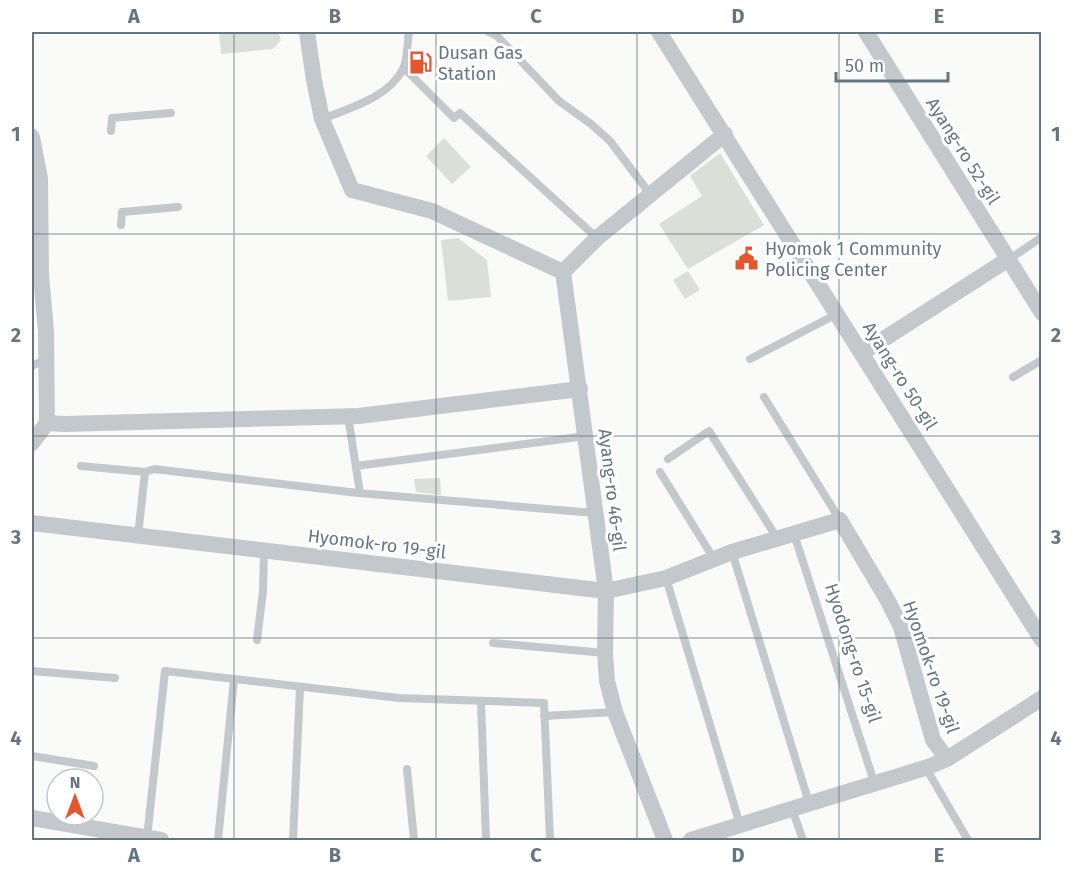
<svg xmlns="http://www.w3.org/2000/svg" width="1073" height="872" viewBox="0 0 1073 872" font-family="'Fira Sans',sans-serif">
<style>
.green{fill:#dadfd7}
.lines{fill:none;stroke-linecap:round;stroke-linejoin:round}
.service{stroke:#c3c8cc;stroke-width:8}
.minor{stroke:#c3c8cc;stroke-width:16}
.grid{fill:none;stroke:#657683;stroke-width:1.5;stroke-opacity:0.55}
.labels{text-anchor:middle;stroke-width:6;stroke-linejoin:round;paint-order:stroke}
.poi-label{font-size:18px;fill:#657683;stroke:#fff;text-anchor:start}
.street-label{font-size:18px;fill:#657683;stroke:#fff}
.neatline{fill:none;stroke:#657683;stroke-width:2}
.grid-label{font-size:20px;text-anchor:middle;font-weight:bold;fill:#657683}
</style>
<rect width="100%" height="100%" fill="#fafaf8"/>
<!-- green -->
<path class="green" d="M219,32H278L281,40L273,49L221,54Z
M444,138L471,167L452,184L426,156Z
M720,153L764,225L688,269L659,224L702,196L690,176Z
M458,238L487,260L491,297L448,301L441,240Z
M688,271L700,290L685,299L673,280Z
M440,478L441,495L416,492L414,479Z"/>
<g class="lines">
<!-- service -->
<path class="service" d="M489,32L497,36L559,101L591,124L610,141L650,194
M404,68L454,118L460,113L597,238
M322,119C350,108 388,98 403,69C408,60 407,43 409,32
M111,131L112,118L171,113
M121,225L122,212L178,207
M1008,260L1042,237
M750,359L837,314
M32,366L46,359
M1013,377L1042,360
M764,397L840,520
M348,416L360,493
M668,459L709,431L777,538
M81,466L145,472L154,469L358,493L595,513
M356,466L586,436
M660,472L714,559
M794,534L875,785
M138,536L145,472
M732,552L809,803
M666,578L740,825
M257,640L263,591L264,550
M493,643L605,653
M32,671L115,678
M481,701L486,840
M544,716L615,712
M32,756L94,766
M928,767L930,775L968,840
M407,769L414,840
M792,809L803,840
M147,838L165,671L399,698L544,703L550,840
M218,840L234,679
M293,840L300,687"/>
<!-- minor -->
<path class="minor" d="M307,32L314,80L322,119L352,190L432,211L563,272L606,591L605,653L607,681L615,712L665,840
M659,32L1042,640
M866,32L1042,313
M32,137L40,178L41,275L46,331L47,423
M563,272L597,238L725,134
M862,353L1007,260
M47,423L64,424L359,416L580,389
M32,443L47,423
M32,523L606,591L666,578L732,552L840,520L888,601L901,627L933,740L947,759
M32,818L161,840
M691,840L928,767L947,759L1042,698"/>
</g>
<!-- grid -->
<path class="grid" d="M234,32V840M436,32V840M637,32V840M839,32V840M32,234H1042M32,436H1042M32,638H1042"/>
<!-- icons -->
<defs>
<symbol id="fuel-bare" viewBox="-9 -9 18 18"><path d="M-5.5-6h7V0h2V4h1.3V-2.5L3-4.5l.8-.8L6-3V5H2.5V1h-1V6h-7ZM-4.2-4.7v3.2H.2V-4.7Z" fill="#e4572e" stroke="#fff" stroke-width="2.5" paint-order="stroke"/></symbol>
<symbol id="civic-bare" viewBox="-9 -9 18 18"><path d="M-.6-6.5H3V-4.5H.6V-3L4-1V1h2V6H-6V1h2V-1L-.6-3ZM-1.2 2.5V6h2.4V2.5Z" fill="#e4572e" stroke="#fff" stroke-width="2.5" paint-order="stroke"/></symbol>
</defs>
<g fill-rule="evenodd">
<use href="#fuel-bare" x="404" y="46" width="33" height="33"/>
<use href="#civic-bare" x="730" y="242" width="33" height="33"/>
</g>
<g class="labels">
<!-- poi labels -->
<g class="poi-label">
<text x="438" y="59">Dusan Gas<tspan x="438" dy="21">Station</tspan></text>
<text x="765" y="255">Hyomok 1 Community<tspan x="765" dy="21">Policing Center</tspan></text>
</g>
<!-- street labels -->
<g class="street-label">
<text transform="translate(963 151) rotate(58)" y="6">Ayang-ro 52-gil</text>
<text transform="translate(900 376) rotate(58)" y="6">Ayang-ro 50-gil</text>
<text transform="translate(612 490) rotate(83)" y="6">Ayang-ro 46-gil</text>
<text transform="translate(377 544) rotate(7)" y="6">Hyomok-ro 19-gil</text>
<text transform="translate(853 653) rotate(72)" y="6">Hyodong-ro 15-gil</text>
<text transform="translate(931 667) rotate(71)" y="6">Hyomok-ro 19-gil</text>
</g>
</g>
<!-- border -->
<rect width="1073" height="872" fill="none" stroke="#ffffff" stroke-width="66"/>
<!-- north arrow -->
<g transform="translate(75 797)"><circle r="28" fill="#ffffff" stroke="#c1c8cd" stroke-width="1.5"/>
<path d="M0-4.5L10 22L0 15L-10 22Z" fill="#e4572e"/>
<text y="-9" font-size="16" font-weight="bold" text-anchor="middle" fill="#657683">N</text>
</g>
<!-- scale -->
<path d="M836 72v9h112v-9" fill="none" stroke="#657683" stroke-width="3"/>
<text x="845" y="72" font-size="18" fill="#657683" stroke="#ffffff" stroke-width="4.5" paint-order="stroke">50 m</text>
<rect x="33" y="33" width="1007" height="806" class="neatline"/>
<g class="grid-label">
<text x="134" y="23">A</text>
<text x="335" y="23">B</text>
<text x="536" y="23">C</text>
<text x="738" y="23">D</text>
<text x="939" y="23">E</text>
<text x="16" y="141">1</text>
<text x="1056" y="141">1</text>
<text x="16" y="342">2</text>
<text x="1056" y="342">2</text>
<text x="16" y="544">3</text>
<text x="1056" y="544">3</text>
<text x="16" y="745">4</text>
<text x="1056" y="745">4</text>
<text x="134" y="862">A</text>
<text x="335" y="862">B</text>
<text x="536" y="862">C</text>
<text x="738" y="862">D</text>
<text x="939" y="862">E</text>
</g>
</svg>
